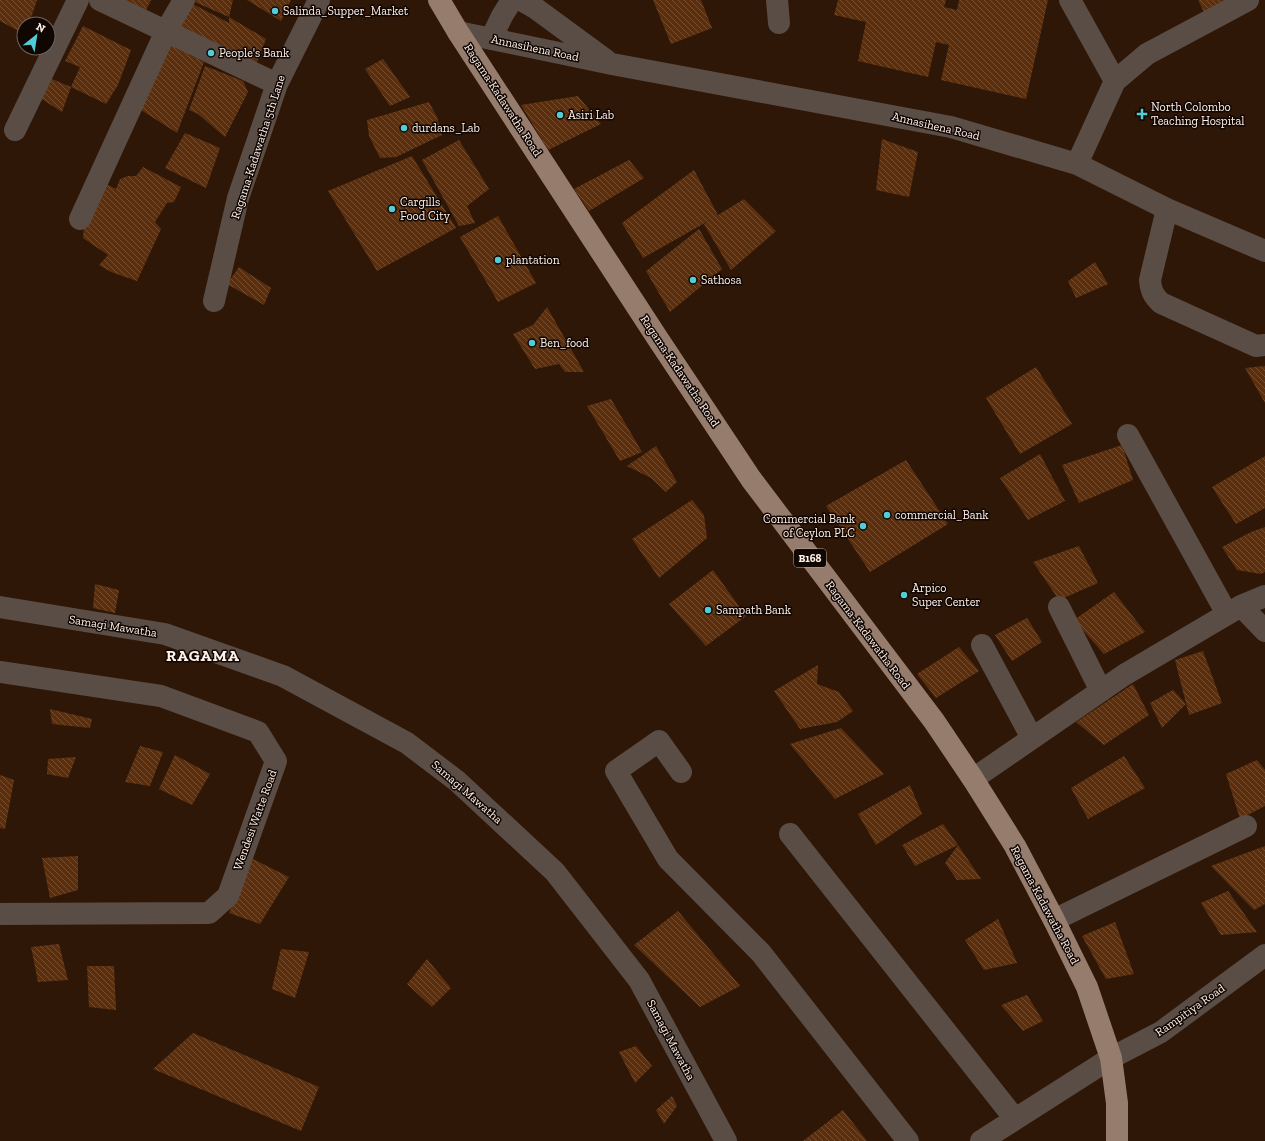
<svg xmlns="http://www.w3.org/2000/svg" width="1265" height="1141" viewBox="0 0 1265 1141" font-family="'Zilla Slab',serif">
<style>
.building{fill:url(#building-back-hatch)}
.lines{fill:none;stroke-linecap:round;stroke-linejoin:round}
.minor{stroke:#5a4d45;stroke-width:22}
.major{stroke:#967c6c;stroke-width:22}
.poi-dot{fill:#52ccd6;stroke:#100602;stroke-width:1.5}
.labels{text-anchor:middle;stroke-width:3;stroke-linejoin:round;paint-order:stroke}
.shield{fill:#100602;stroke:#b7aaa4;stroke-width:1}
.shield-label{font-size:11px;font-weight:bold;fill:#fff1e9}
.poi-label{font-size:12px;fill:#fff1e9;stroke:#100602;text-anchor:start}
.street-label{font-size:12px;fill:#fff1e9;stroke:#100602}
.district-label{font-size:16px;font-weight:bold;letter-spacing:1px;fill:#fff1e9;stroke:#100602}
</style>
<defs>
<pattern id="building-back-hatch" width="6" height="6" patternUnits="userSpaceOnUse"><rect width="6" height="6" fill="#5b2f0e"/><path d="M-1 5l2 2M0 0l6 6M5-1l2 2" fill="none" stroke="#744e31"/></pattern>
</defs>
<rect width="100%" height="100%" fill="#2f1707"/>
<!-- building -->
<path class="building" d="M0,0H37L29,24H24V34L0,21Z
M108,0H151L144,14Z
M190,0H233L229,17L266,39L255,67L178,27L189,2L229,23V17Z
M247,0H291L281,21Z
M653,0H701L712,28L671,44Z
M838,0H946L944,7L957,10L959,0H1048L1026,99L941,80L949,45L936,42L928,77L858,61L866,22L834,15Z
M1198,0H1226L1204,12Z
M83,26L131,50L118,85L106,104L71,87L80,67L65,61Z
M170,45L204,62L177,133L141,110Z
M383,59L410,97L390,106L365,69Z
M205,66L243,81L248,92L225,137L198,114L189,110Z
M47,77L71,87L62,112L37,96Z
M578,96L601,124L548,150L521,105Z
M429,102L437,117L442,135L396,157L380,158L369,136L367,120Z
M185,133L220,148L206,188L165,168Z
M882,139L918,152L909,197L876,190Z
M459,140L489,189L467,206L475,223L459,226L422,160Z
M412,156L456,228L377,271L328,191Z
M629,160L644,178L589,211L574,189Z
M143,167L181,187L174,202L167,203L155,222L161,229L137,281L111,272L99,265L108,255L83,238L84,227L106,184L116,189L120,179L128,176H136Z
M694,170L718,215L744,199L776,231L731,270L704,224L710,220L643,258L622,223Z
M498,216L536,283L498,302L460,237Z
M699,229L722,269L670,312L646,271Z
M1095,262L1108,284L1076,298L1068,281Z
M239,267L271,288L264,305L227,284Z
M547,307L584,372H565L559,364L535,369L513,334L533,325Z
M1265,366V403L1245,368Z
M1036,367L1072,424L1020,454L986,398Z
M611,399L642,452L620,461L587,406Z
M1122,445L1133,480L1079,503L1062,465Z
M656,446L677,482L666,492L651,478L627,466Z
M1040,454L1065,501L1028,520L1000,478Z
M1265,456V508L1236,524L1212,487Z
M906,460L948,524L870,572L826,506Z
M692,500L704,515L707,538L659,578L632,539Z
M1265,527V572L1261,574L1237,570L1222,547L1251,532Z
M1079,546L1098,583L1059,600L1033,562Z
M713,570L746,616L706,646L669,604Z
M95,584L119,590L115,613L93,608Z
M1114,592L1145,632L1104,654L1074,620Z
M1027,618L1042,642L1012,661L995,635Z
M959,647L979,671L936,698L917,674Z
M1203,651L1222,703L1189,715L1175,660Z
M818,665L817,684L839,692L853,711L837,722L800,729L774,691Z
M1133,684L1149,715L1104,745L1076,722Z
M1173,690L1186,704L1162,728L1150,703Z
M50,709L92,719L90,728L52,724Z
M841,728L884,774L835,799L790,744Z
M140,746L163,752L150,786L125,782Z
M175,755L210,774L192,805L159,789Z
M1124,756L1145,788L1088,819L1071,788Z
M76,757L68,778L47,774L48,759Z
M1257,760L1265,770V806L1240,819L1226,774Z
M0,775L14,780L5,829L0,828Z
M910,785L922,814L876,845L858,814Z
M943,824L958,845L981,879L957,880L945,863L958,845L915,866L902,845Z
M1265,846V904L1254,910L1211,866Z
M78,856V890L50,898L42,858Z
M253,859L289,877L260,924L229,913Z
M1228,891L1257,932L1221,935L1201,903Z
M678,911L740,986L700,1007L634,945Z
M998,919L1017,963L984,970L965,940Z
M1115,922L1134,974L1106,979L1082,936Z
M59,944L68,980L38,982L31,947Z
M281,949L309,952L295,998L272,989Z
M427,959L451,988L432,1007L407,984Z
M87,966H114L116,1010L89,1007Z
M1027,995L1043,1021L1023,1031L1001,1005Z
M193,1033L319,1087L301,1131L153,1069Z
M636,1046L652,1066L635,1083L619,1052Z
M672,1096L677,1106L664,1124L656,1110Z
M843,1110L867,1141H803Z"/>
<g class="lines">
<!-- minor -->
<path class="minor" d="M100,0L277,84
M521,0L535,8L606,60
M777,0L779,23
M1070,0L1115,81
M458,32L612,64L951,127L1077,164L1167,209L1265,251
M491,39L502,16L512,0
M15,130L78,0
M1077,164L1115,81L1147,54L1248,0
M1167,209L1150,280C1151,291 1153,295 1161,303L1256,346L1265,345
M80,219L166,31L184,0
M214,301L238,198L277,84L319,0
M1128,435L1227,614
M1241,606L1265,631
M0,607L165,634L283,676L407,743L457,781L555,872L639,980L726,1141
M1059,607L1101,691
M982,645L1032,738
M0,672L161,696L258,732L276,761L228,896L209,913L0,914
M681,772L659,741L616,771L668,859L761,953L908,1141
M973,779L1124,675L1241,606L1265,596
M790,834L1015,1119
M1054,920L1246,826
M981,1141L1111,1058L1161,1032L1265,955"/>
<!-- major -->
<path class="major" d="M439,0L458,32L658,339L751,479L934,721L973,779L1015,846L1054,920L1087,987L1111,1058L1117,1103V1141"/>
</g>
<!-- markers -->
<g class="poi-dot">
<circle cx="275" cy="11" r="4"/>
<circle cx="211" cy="53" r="4"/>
<path d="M1140 108h4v4h4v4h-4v4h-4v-4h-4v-4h4z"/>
<circle cx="560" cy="115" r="4"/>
<circle cx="404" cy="128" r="4"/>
<circle cx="392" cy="209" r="4"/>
<circle cx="498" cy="260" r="4"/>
<circle cx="693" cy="280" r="4"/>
<circle cx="532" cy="343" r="4"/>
<circle cx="887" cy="515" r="4"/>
<circle cx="863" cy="526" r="4"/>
<circle cx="904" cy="595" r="4"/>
<circle cx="708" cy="610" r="4"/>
</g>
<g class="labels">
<!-- shield labels -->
<rect class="shield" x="794" y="549" width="32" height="18" rx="3"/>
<g class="shield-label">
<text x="810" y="562">B168</text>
</g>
<!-- poi labels -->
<g class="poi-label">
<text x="283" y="15">Salinda_Supper_Market</text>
<text x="219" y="57">People's Bank</text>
<text x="1151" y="111">North Colombo<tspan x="1151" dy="14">Teaching Hospital</tspan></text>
<text x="568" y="119">Asiri Lab</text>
<text x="412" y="132">durdans_Lab</text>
<text x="400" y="206">Cargills<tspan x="400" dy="14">Food City</tspan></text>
<text x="506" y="264">plantation</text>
<text x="701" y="284">Sathosa</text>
<text x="540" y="347">Ben_food</text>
<text x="895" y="519">commercial_Bank</text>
<text x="855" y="523" text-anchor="end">Commercial Bank<tspan x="855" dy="14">of Ceylon PLC</tspan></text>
<text x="912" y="592">Arpico<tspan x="912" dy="14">Super Center</tspan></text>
<text x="716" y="614">Sampath Bank</text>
</g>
<!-- street labels -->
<g class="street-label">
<text transform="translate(535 48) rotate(12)" y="4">Annasihena Road</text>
<text transform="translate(503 100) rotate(57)" y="4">Ragama-Kadawatha Road</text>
<text transform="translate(936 126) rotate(13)" y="4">Annasihena Road</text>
<text transform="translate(258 147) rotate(-72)" y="4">Ragama-Kadawatha 5th Lane</text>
<text transform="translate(680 371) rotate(56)" y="4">Ragama-Kadawatha Road</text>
<text transform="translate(113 626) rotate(9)" y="4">Samagi Mawatha</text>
<text transform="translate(868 635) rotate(53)" y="4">Ragama-Kadawatha Road</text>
<text transform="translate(467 792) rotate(41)" y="4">Samagi Mawatha</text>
<text transform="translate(255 820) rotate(-70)" y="4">Wendesi Watte Road</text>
<text transform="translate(1045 905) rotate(62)" y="4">Ragama-Kadawatha Road</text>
<text transform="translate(1190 1010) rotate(-35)" y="4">Rampitiya Road</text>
<text transform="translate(671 1040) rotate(62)" y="4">Samagi Mawatha</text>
</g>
<!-- district labels -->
<g class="district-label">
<text x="203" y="661">RAGAMA</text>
</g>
</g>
<!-- north arrow -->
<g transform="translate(36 36) rotate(30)"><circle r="19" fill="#100602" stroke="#70645e"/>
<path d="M0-3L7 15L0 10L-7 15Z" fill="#52ccd6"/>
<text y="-6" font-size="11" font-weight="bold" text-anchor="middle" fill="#fff1e9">N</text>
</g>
</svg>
